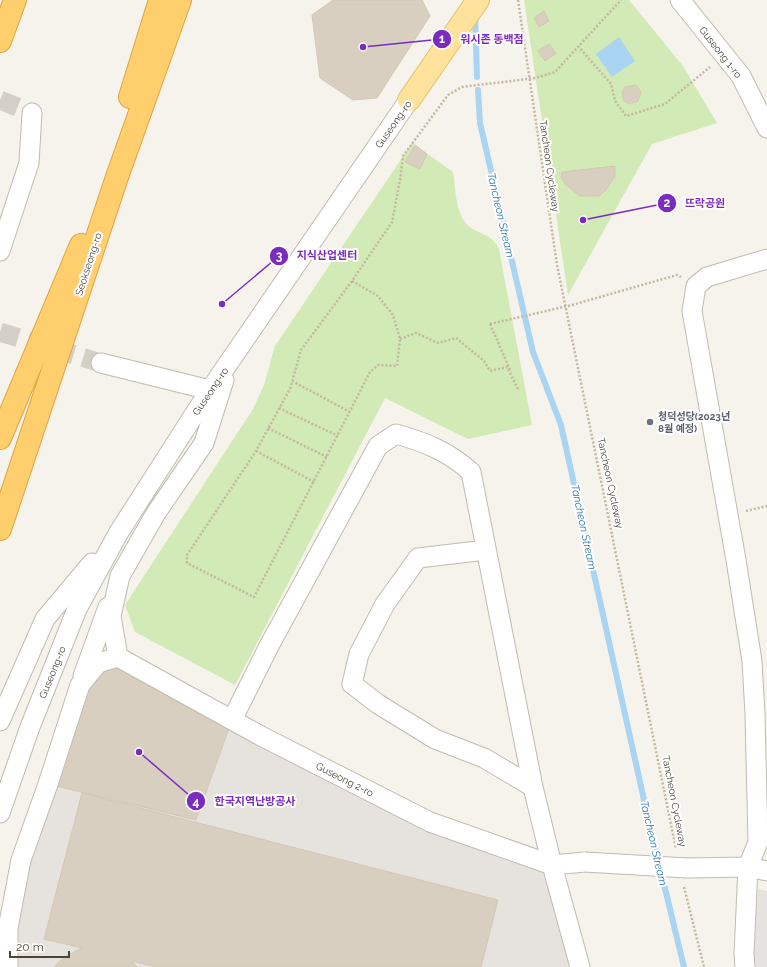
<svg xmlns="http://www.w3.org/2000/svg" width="767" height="967" viewBox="0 0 767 967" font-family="Raleway,'Noto Sans KR',sans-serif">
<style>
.industrial{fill:#e6e2dd}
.green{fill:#d2eab5}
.parking{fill:#e5e3e0}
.water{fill:#a9d4f2}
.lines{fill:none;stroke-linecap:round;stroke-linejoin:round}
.stream{stroke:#a9d4f2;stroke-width:6}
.building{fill:#d8cfc1;stroke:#d3c7b4}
.minor-tunnel{stroke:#d4d0c8;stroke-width:19;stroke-dasharray:19 10;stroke-linecap:butt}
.minor-casing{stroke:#c2bbae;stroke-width:21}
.major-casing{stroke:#e6c16a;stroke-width:24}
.highway-casing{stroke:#e0a43c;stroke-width:24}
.path{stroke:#c4b79f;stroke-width:2.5;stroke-dasharray:2 2;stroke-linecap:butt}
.minor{stroke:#fff;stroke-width:19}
.major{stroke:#ffe39c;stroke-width:22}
.highway{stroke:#ffcf6e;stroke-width:22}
.minor-bridge-casing{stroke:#c2bbae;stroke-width:21;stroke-linecap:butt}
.path-bridge{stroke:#c4b79f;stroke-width:2.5;stroke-dasharray:2 2;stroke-linecap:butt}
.minor-bridge{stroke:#fff;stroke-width:19}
.worship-dot{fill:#6b7280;stroke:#fff;stroke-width:1.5}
.labels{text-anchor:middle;stroke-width:4;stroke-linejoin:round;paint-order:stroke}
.street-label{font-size:10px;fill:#4b4439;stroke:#fff}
.worship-label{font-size:10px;font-weight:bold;fill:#5b616d;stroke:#fff;text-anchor:start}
.water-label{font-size:11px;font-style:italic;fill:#2e7ab2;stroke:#fff}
.leader{fill:none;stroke:#7b2cbf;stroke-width:1.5}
.callout-dot{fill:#7b2cbf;stroke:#fff;stroke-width:1.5}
.mark-label{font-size:12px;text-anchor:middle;font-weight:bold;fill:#fff}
.callout-label{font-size:11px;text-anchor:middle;font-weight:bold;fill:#7b2cbf;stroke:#fff;stroke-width:4;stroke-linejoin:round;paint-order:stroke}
</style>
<rect width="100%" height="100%" fill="#f6f3ec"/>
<!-- industrial -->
<path class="industrial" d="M232,720L430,822L552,865L580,967H8V928L48,784Z"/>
<!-- green -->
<path class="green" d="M524,0H629L683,66L717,123L652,144L568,295Z
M412,143L453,172C456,190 455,219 473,229C485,236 492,235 499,249L532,425L468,439L385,398L235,685L135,632L125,605L253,409L264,385L275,346Z"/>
<!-- parking -->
<path class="parking" d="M758,889L767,891V967H751V950Z"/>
<!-- water -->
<path class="water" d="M619,37L635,61L612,77L596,54Z"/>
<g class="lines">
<!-- stream -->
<path class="stream" d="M475,15L477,77
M478,90L480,123L533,352L561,425L648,818L684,967"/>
</g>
<!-- building -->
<path class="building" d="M333,0H422L430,16L377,98L353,100L320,78L312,15Z
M544,11L549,21L539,27L534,18Z
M549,44L556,53L545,61L538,51Z
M636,85L641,92L638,101L630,104L624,101L622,93L625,87Z
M415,145L427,154L420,169L405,162Z
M615,166V177L605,191L599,196H580L566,185L561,177L562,172Z
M118,657L232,720L196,820L48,784L98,663Z
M82,793L498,900L481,967H155L132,961L137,967H54L64,957L82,948L44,939Z"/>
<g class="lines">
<!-- minor-tunnel -->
<path class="minor-tunnel" d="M0,100L32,113
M0,332L101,363"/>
<defs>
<path id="minor" d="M680,0L741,76L767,128
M0,251L29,163L32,113
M101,363L210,390
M486,550L418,558L385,604L359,654L352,684L378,704L435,739L484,758L533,787
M118,657L261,736L430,822L552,865L585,862
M118,657L111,616L120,576L156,513L204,443L224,380
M83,676L108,607
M232,720L269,646L378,446L396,434C425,442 449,452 471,472L533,787L552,865L580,967
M0,721L45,619L92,563
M0,813L30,727L77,609L119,532L210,390L409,100
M687,868L748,867L767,871
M8,967V928L21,860L48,784L80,685L98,663L118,657
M745,967L744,954L748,867L758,842L755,714L752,661L736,560L692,311L696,286L707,277L767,259"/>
<path id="major" d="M409,100L478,0"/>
<path id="highway" d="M0,41L15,0
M130,97L160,0
M0,438L81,245
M0,529L117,177L180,0"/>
</defs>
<!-- minor casing -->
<use href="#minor" class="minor-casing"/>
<!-- major casing -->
<use href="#major" class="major-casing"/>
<!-- highway casing -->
<use href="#highway" class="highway-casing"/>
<!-- path -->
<path class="path" d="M518,0L557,265L676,849
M578,46L611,84L615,101L626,116L665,104L710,67
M352,281L378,296L393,315L400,339L397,366L378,365L370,372L254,597L187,563V555L256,451L290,389L301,350L352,281L392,222L400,180L403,156L448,95L462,87L535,78L555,72L621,0
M572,305L677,275L681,277
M490,324L511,372
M400,339L416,333L438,343L456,338L484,361L490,371L507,367L519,391
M292,381L350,412
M279,408L338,436
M268,428L327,457
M256,451L314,482
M746,511L767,506
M684,887L704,967"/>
<!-- minor -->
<use href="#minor" class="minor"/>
<!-- major -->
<use href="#major" class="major"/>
<!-- highway -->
<use href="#highway" class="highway"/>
<defs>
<path id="minor-bridge" d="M585,862L687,868"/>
</defs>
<!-- minor-bridge casing -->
<use href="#minor-bridge" class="minor-bridge-casing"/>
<!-- path-bridge -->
<path class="path-bridge" d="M490,324L572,305"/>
<!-- minor-bridge -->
<use href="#minor-bridge" class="minor-bridge"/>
</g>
<!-- markers -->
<circle class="worship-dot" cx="650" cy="422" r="4"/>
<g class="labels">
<!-- street labels -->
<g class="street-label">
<text transform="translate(721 52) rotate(52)" y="4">Guseong 1-ro</text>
<text transform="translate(393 124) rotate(-55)" y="4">Guseong-ro</text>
<text transform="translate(550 166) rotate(82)" y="4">Tancheon Cycleway</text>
<text transform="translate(88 264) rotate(-72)" y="4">Seokseong-ro</text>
<text transform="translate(210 391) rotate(-56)" y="4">Guseong-ro</text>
<text transform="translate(611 483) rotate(78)" y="4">Tancheon Cycleway</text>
<text transform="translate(52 672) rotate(-68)" y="4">Guseong-ro</text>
<text transform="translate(345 779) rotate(27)" y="4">Guseong 2-ro</text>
<text transform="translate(675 801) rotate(79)" y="4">Tancheon Cycleway</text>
</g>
<!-- worship labels -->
<g class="worship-label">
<text x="658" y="420">청덕성당(2023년<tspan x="658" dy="12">8월 예정)</tspan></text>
</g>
<!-- water labels -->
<g class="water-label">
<text transform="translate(501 215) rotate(77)" y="4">Tancheon Stream</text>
<text transform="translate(584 527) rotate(78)" y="4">Tancheon Stream</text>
<text transform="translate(654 843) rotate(77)" y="4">Tancheon Stream</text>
</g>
</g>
<!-- callouts -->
<path class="leader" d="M363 47L442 39M583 220L667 203M222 304L279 256M139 752L196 801"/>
<g class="callout-dot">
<circle cx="363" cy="47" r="4"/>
<circle cx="583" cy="220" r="4"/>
<circle cx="222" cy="304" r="4"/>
<circle cx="139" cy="752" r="4"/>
<circle cx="442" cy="39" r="10"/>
<circle cx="667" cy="203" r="10"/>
<circle cx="279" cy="256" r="10"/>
<circle cx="196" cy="801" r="10"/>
</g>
<g class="mark-label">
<text x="442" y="43">1</text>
<text x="667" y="207">2</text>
<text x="279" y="260">3</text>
<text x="196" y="806">4</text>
</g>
<g class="callout-label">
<text x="492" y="43">워시존 동백점</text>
<text x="705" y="207">뜨락공원</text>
<text x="327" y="259">지식산업센터</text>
<text x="255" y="805">한국지역난방공사</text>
</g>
<!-- scale -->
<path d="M10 951v6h59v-6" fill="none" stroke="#4b4439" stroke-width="2"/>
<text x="16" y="951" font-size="12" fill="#4b4439" stroke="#ffffff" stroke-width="3" paint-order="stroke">20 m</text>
</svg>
